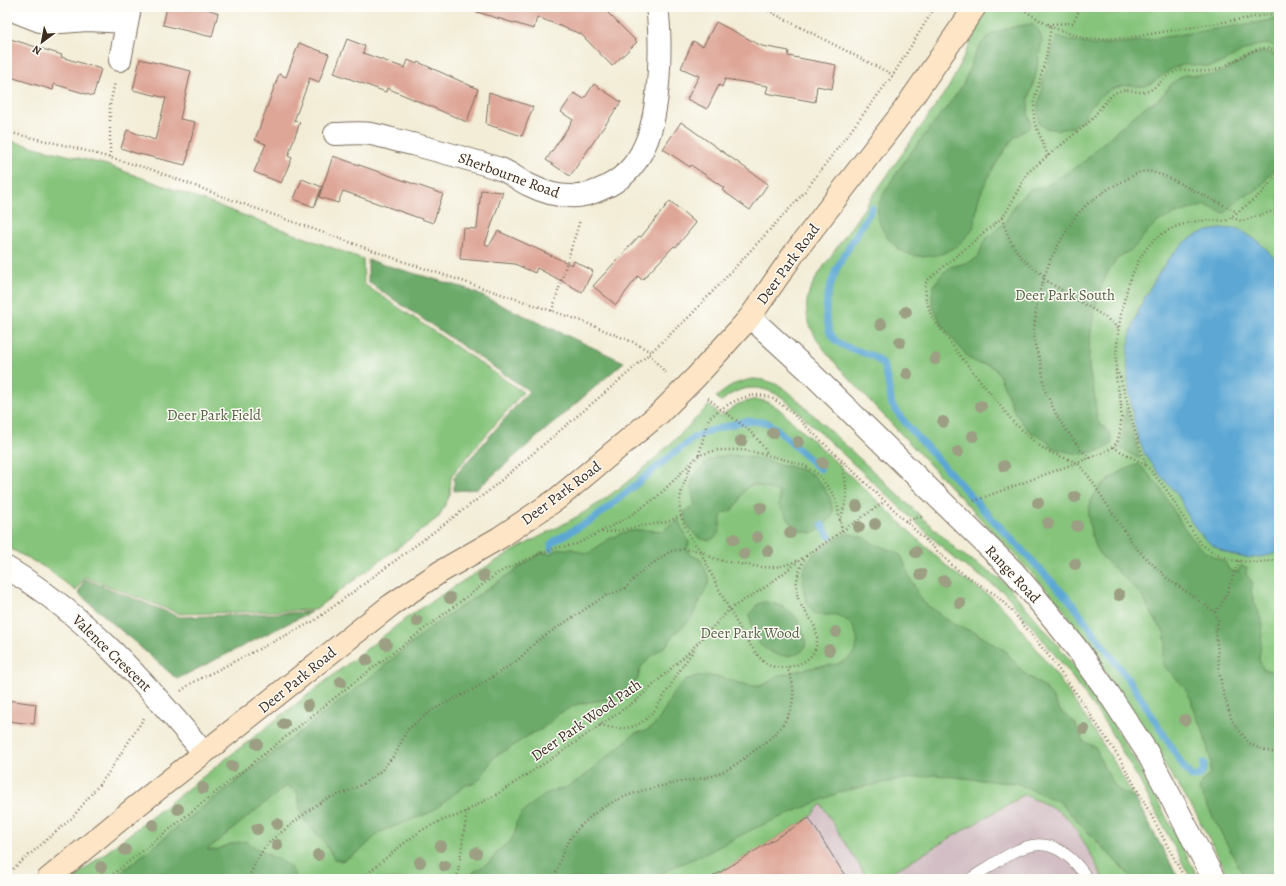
<svg xmlns="http://www.w3.org/2000/svg" width="1286" height="886" viewBox="0 0 1286 886" font-family="Alegreya,serif">
<style>
.industrial{fill:#d2bec4}
.green{fill:#86c47b;stroke:#60774c}
.forest{fill:#6caa6b;stroke:#546a44}
.water{fill:#5ba7d4;stroke:#4b6879}
.lines{fill:none;stroke-linecap:round;stroke-linejoin:round}
.stream{stroke:#5ba7d4;stroke-width:7}
.building{fill:#dea697}
.lane-casing{stroke:#7b6e5f;stroke-width:12}
.street-casing{stroke:#7b6e5f;stroke-width:24}
.secondary-casing{stroke:#7b6e5f;stroke-width:24}
.path{stroke:#7b6e5f;stroke-width:2.5;stroke-dasharray:1 3;stroke-linecap:butt}
.lane{stroke:#fff;stroke-width:11}
.street{stroke:#fff;stroke-width:22}
.secondary{stroke:#fde5c5;stroke-width:22}
.tree{fill:#9c9f83}
.labels{text-anchor:middle;stroke-width:3;stroke-linejoin:round;paint-order:stroke}
.street-label{font-size:15px;fill:#3b2a1e;stroke:#fdfcf7}
.park-label{font-size:15px;fill:#55603f;stroke:#fdfcf7}
</style>
<rect width="100%" height="100%" fill="#fdfcf7"/>
<filter id="ink" filterUnits="userSpaceOnUse"><feTurbulence type="fractalNoise" baseFrequency=".025" numOctaves="2"/><feDisplacementMap in="SourceGraphic" scale="8" xChannelSelector="R" yChannelSelector="G"/><feConvolveMatrix kernelMatrix="1 2 1 2 8 2 1 2 1" color-interpolation-filters="sRGB"/></filter>
<filter id="wash" filterUnits="userSpaceOnUse"><feTurbulence type="fractalNoise" baseFrequency=".012" numOctaves="4" result="noise"/><feDisplacementMap in="SourceGraphic" scale="16" xChannelSelector="R" yChannelSelector="G"/><feGaussianBlur stdDeviation="0.9" result="paint"/><feColorMatrix in="noise" values="0 0 0 0 0 0 0 0 0 0 0 0 0 0 0 0 0 1.4 0 .05"/><feComposite in="paint" operator="in"/></filter>
<g filter="url(#wash)">
<rect width="100%" height="100%" fill="#f3edd7"/>
<!-- industrial -->
<path class="industrial" d="M919,777L1016,783L1070,813L1133,879H652L843,791Z"/>
<!-- green -->
<path class="green" d="M990,7H1279V879H1230L1195,812L1061,605L841,370C823,348 797,322 810,290C813,282 819,274 824,266L950,85L982,19Z
M7,140L107,165L363,259L364,284L523,392L451,476L450,495L439,517L314,610L180,614L85,577L76,591L46,568L7,547Z
M751,379C766,379 777,383 789,392L959,552L1000,579L1009,587C1038,622 1069,656 1094,694C1133,753 1166,816 1199,879H1191L1139,780L1107,726L1067,670L1005,593L956,560L783,398C761,384 740,384 721,402L716,397L734,384Z
M756,399L768,402L778,408L953,572L993,598L1009,614L1051,667L1096,733L1116,765L1179,879L1061,804L1133,879H1104C1093,860 1080,831 1065,816C1053,806 1038,801 1024,795L880,879H868L821,804L809,818L709,879H166L559,549L550,554L542,552L434,625L360,686L189,818L113,879H72L405,619C440,595 476,572 513,551C545,533 581,517 610,495C646,469 678,437 709,405L721,416L738,404Z"/>
<!-- forest -->
<path class="forest" d="M1279,19V48C1254,35 1235,61 1212,66C1201,68 1189,62 1179,66C1166,70 1158,82 1145,86C1139,87 1133,85 1127,85C1122,86 1116,88 1112,89C1106,92 1098,98 1093,104C1085,112 1085,123 1071,127C1060,131 1049,131 1039,124L1038,105L1041,95L1043,82L1056,37L1093,45L1133,42Z
M1032,24L1039,31L1042,41L1036,74L1029,98L1028,114L1031,124L1029,128C1025,131 1020,133 1016,136C1005,146 982,186 978,201C976,209 976,223 972,230C971,233 968,235 966,237C951,255 926,262 904,252C889,245 875,223 878,208C879,199 886,191 890,183C910,150 938,121 960,89C971,72 972,49 989,36C999,29 1020,25 1032,24Z
M1263,52L1276,55L1279,58V162L1258,190L1243,196L1225,213L1217,211L1206,205C1194,208 1161,217 1153,226C1146,232 1141,240 1135,247C1130,252 1122,254 1117,259C1096,281 1087,340 1089,369C1090,376 1092,382 1093,387C1095,399 1096,410 1097,421L1109,432L1113,442L1105,449L1094,452L1081,454L1068,452L1053,448L1044,438L1035,435L1027,429L1015,413L1000,377L995,369L988,365L977,363L969,358L950,336L942,325L932,305V293L934,285L944,272L951,267L972,261L978,257L984,241L1005,222L1015,205L1021,197L1034,188L1046,186L1085,161L1095,150L1126,123L1146,106L1153,103L1162,96L1171,84L1184,75H1212L1222,72L1249,57Z
M368,260L465,288L624,362L477,489L454,491V477L529,391L368,282Z
M1126,408L1140,459L1118,447L1122,437Z
M732,455L762,459L783,466H788L805,471L813,475L820,482L830,498L833,512L831,518L818,531L812,533L801,531L790,522L779,505V492C774,490 769,489 764,488C761,487 757,485 755,485C746,484 741,495 739,502C737,504 734,506 733,509C729,513 722,511 721,518C719,526 722,534 712,539C699,546 682,522 685,511L693,507L695,505C690,490 689,479 701,468C705,464 708,460 714,458C719,456 726,456 732,455Z
M1139,464L1160,487L1179,520L1193,540L1205,552L1225,562L1229,570L1238,572L1241,566L1247,567L1246,574L1253,583L1251,592L1263,625L1259,660L1263,669L1279,673V879H1245L1199,790L1201,783L1210,775L1211,762L1202,727L1195,715L1191,699L1183,686L1164,666L1162,657L1166,644L1164,632L1154,618L1142,596L1127,580L1103,558L1094,544L1090,528L1088,515L1090,505L1093,497L1101,485L1122,471Z
M678,520L689,543L687,549L691,555L700,559L710,580L691,619L673,635L668,644L653,655L641,667L637,681L628,689L610,699L578,704L560,713L542,729L529,735L508,749L495,756L488,766L481,778L475,783L466,785L431,812L380,832L359,852L342,861L334,859L325,843L305,821L300,808L297,791L286,786L207,850H216L230,844L245,841C253,846 261,851 269,855C284,863 289,862 297,879H113L189,818L360,686L434,625L542,552L550,554L559,549H572L587,554L609,539L624,532L639,530L662,531Z
M845,534H851L867,539L874,544L896,552L902,557L910,578L923,602L953,624L976,633L1004,650L1025,674L1043,686L1051,695L1060,711L1075,723L1083,741L1095,747L1097,750L1103,766L1117,789L1135,798L1179,879H1133L1060,802L1016,783L999,782L936,775L897,780L843,791L753,829L703,855L675,866L652,879H467L468,876L475,871L490,862L499,850L510,842L515,833L516,823L521,814L529,807L538,799L550,792L565,788L582,778L635,733C639,732 644,732 647,730C669,719 666,685 694,677C714,671 736,685 756,686C764,687 773,678 781,675C792,672 804,669 816,667C830,664 840,667 852,655C864,642 854,622 839,616C830,612 821,619 813,612C807,606 805,598 804,590C804,584 802,575 804,569C808,554 832,541 845,534Z
M85,579L180,617L311,612L177,679L78,593Z
M765,602C774,603 784,606 791,612C799,619 813,644 801,652C785,662 760,651 754,635C751,628 751,621 750,614L758,604Z"/>
<!-- water -->
<path class="water" d="M1236,228C1254,237 1269,248 1279,266V552C1239,568 1205,549 1186,513C1183,508 1182,501 1179,497C1167,481 1150,467 1142,448C1136,435 1133,419 1131,404C1122,351 1129,320 1158,275C1168,258 1182,241 1201,233C1212,229 1224,229 1236,228Z"/>
<g class="lines">
<!-- stream -->
<path class="stream" d="M872,208L842,259L836,270L829,290L827,298L826,316L830,333L836,341L844,346L873,356L883,364L888,382L892,405L907,425L980,506L1072,603L1138,693L1185,769L1192,777C1201,777 1205,772 1204,763
M741,422L748,421L766,422L777,429L801,452L820,469
M706,432L737,423
M822,525L829,536
M551,548V544L556,540L595,518L668,458L695,437L702,434"/>
</g>
<g id="blocks">
<!-- building -->
<path class="building" d="M167,7H202L218,13L212,37L163,25Z
M478,7H602L637,42L612,66L581,34L537,17L534,29L477,12Z
M716,22L762,46L789,51L788,56L836,65L832,89L817,86L815,102L766,93L768,86L725,79L722,87L719,85L707,109L687,99L699,76L681,68L693,41L703,46Z
M7,38L62,55L61,57L101,69L93,96L54,84L53,90L7,76Z
M347,39L365,46L363,53L405,68L408,60L417,64L418,62L478,89L467,122L387,88L386,92L334,73Z
M299,43L329,54L319,82L310,78L294,121L300,122L288,156L292,158L281,183L254,172L266,144L255,140L279,74L286,77Z
M140,59L191,71L180,119L195,122L188,153H189L185,165L135,153L121,148L127,130L155,140L166,98L133,90Z
M594,84L621,102L570,176L546,160L573,120L561,112L574,93L584,99Z
M489,92L533,107L522,136L486,124Z
M681,122L768,184L750,210L722,190L724,188L691,165L690,167L663,149Z
M333,156L443,194L433,223L343,191L338,203L319,197Z
M302,179L322,187L314,207L294,199Z
M481,190L503,192L485,244L489,246L498,231L572,265L574,261L593,271L582,292L537,268L535,273L515,264L460,259L463,228L477,229Z
M670,201L696,223L676,247L674,246L642,280L638,276L616,305L593,286L639,236L641,237Z
M7,700L36,704L34,724L7,721Z
M809,818L847,879H709Z"/>
</g>
</g>
<g filter="url(#ink)">
<use href="#blocks" fill-opacity="0" stroke="#7b6e5f" stroke-width="1"/>
<g class="lines">
<defs>
<path id="lane" d="M970,879C1017,850 1047,819 1088,879"/>
<path id="street" d="M7,8L40,21L62,22L87,20L127,22
M120,60L130,8
M335,134C347,134 360,132 371,134C385,137 399,141 412,144C443,152 473,160 503,170C512,174 520,181 529,185C541,191 556,196 570,196C580,197 590,194 599,190C620,182 636,166 645,145C660,112 662,43 657,7
M750,317L809,371L1014,572L1047,611L1078,650L1109,694L1147,752L1214,879
M7,568C86,615 146,683 204,753"/>
<path id="secondary" d="M48,879L138,805L391,605L440,572L499,538L557,499L660,413L696,377L750,317L795,252L901,114L975,7"/>
</defs>
<!-- lane casing -->
<use href="#lane" class="lane-casing"/>
<!-- street casing -->
<use href="#street" class="street-casing"/>
<!-- secondary casing -->
<use href="#secondary" class="secondary-casing"/>
<!-- path -->
<path class="path" d="M761,7L893,75
M1019,7L1046,24L1059,30L1088,39L1126,38L1279,13
M1048,24L1073,23L1081,7
M1279,54C1260,36 1233,66 1215,70C1201,74 1185,66 1172,73C1162,78 1156,90 1144,92C1135,93 1126,87 1117,92C1108,96 1096,115 1088,123L1027,173L1006,213L997,222L929,279L925,284L926,300L932,317L958,353L1014,423L1040,446L1049,452L1078,463L1090,478L1113,514L1136,548L1168,579L1215,612L1218,620L1216,632L1219,671L1222,688L1232,721L1249,743L1256,747L1272,752H1279
M7,132L72,147L150,169L235,201L405,262L579,320L633,342L651,352
M1048,156L1034,121V101L1046,57L1051,27
M110,157V105L115,82
M1002,218C1006,233 1013,249 1024,260C1030,266 1038,271 1045,276
M1232,218L1242,221L1279,209
M1044,279L1105,317L1118,328
M552,311L580,220
M649,354L667,374
M1116,370L1120,376L1135,431L1146,465L1166,489L1187,523L1201,544L1210,550L1231,560L1239,561L1258,562L1271,561L1279,558
M708,398L721,409C736,399 756,390 773,399C779,402 784,407 789,410L955,568L996,595L1013,612L1048,655L1078,696L1120,759L1150,813L1185,879
M1113,447L1146,465
M699,455L706,427L709,418L721,409C739,423 757,433 767,454
M1090,458L1081,450L1059,420L1045,391L1041,363L1035,346L1034,329L1038,295L1051,258L1061,240L1075,217L1087,204L1108,189L1140,172L1149,171L1165,176L1237,212
M691,465C687,477 680,490 680,503C679,512 682,520 686,529C699,556 712,560 741,564C763,568 778,570 798,560
M974,501L1100,454C1108,450 1116,447 1118,439C1122,425 1122,410 1120,396C1118,389 1116,382 1116,375C1115,336 1124,268 1154,240C1173,223 1202,218 1226,221L1257,197L1268,186L1279,170
M840,521L847,497L845,478L841,461
M905,521L924,516
M602,532H608L666,522L681,516
M806,556L884,502
M1215,612C1228,599 1231,578 1239,561
M181,691L190,684L314,621L486,493L627,374L690,316L802,195L893,75L935,7
M600,725C642,737 653,714 672,683C679,671 687,659 696,647
M7,874L72,818L107,775L144,718
M107,879L352,684L498,573L520,562L556,548L577,544L625,519L656,498L699,455L718,450H743L767,455L797,463L805,466L818,474L833,494L837,504L842,531
M245,879L250,875L258,858L265,847L274,838L312,808L326,799L344,793L363,784L382,770L396,753L407,730L432,710L474,689L518,660L537,641L605,596L624,589L641,572L669,552L682,549L700,551C711,572 751,661 771,666C782,669 793,667 803,662C817,655 820,639 814,625C809,614 798,606 797,593C795,580 800,567 806,556
M361,879L399,847L422,830L443,820L459,815L499,793L563,751L638,699L688,653L730,609L767,586L804,557
M457,879L467,811
M552,879C558,872 559,862 562,854C569,836 584,821 599,810C622,795 649,788 676,783C689,780 703,779 715,775C728,771 741,761 751,753C774,737 796,718 793,687C793,681 789,673 787,667"/>
<!-- lane -->
<use href="#lane" class="lane"/>
<!-- street -->
<use href="#street" class="street"/>
<!-- secondary -->
<use href="#secondary" class="secondary"/>
</g>
<!-- trees -->
<g class="tree">
<circle cx="906" cy="312" r="6"/>
<circle cx="881" cy="324" r="6"/>
<circle cx="900" cy="342" r="6"/>
<circle cx="935" cy="359" r="6"/>
<circle cx="907" cy="374" r="6"/>
<circle cx="981" cy="406" r="6"/>
<circle cx="943" cy="422" r="6"/>
<circle cx="773" cy="433" r="6"/>
<circle cx="973" cy="436" r="6"/>
<circle cx="741" cy="441" r="6"/>
<circle cx="798" cy="442" r="6"/>
<circle cx="958" cy="452" r="6"/>
<circle cx="823" cy="463" r="6"/>
<circle cx="1004" cy="466" r="6"/>
<circle cx="1075" cy="497" r="6"/>
<circle cx="1038" cy="503" r="6"/>
<circle cx="857" cy="506" r="6"/>
<circle cx="761" cy="508" r="6"/>
<circle cx="1048" cy="523" r="6"/>
<circle cx="875" cy="524" r="6"/>
<circle cx="1077" cy="526" r="6"/>
<circle cx="859" cy="527" r="6"/>
<circle cx="790" cy="533" r="6"/>
<circle cx="757" cy="537" r="6"/>
<circle cx="734" cy="539" r="6"/>
<circle cx="768" cy="551" r="6"/>
<circle cx="916" cy="552" r="6"/>
<circle cx="744" cy="554" r="6"/>
<circle cx="1075" cy="564" r="6"/>
<circle cx="921" cy="574" r="6"/>
<circle cx="483" cy="576" r="6"/>
<circle cx="944" cy="581" r="6"/>
<circle cx="1119" cy="595" r="6"/>
<circle cx="450" cy="598" r="6"/>
<circle cx="960" cy="603" r="6"/>
<circle cx="417" cy="621" r="6"/>
<circle cx="836" cy="632" r="6"/>
<circle cx="386" cy="644" r="6"/>
<circle cx="829" cy="650" r="6"/>
<circle cx="367" cy="660" r="6"/>
<circle cx="341" cy="682" r="6"/>
<circle cx="308" cy="705" r="6"/>
<circle cx="1185" cy="720" r="6"/>
<circle cx="284" cy="724" r="6"/>
<circle cx="1084" cy="729" r="6"/>
<circle cx="257" cy="744" r="6"/>
<circle cx="232" cy="766" r="6"/>
<circle cx="203" cy="788" r="6"/>
<circle cx="178" cy="809" r="6"/>
<circle cx="277" cy="824" r="6"/>
<circle cx="153" cy="825" r="6"/>
<circle cx="257" cy="829" r="6"/>
<circle cx="277" cy="845" r="6"/>
<circle cx="441" cy="846" r="6"/>
<circle cx="125" cy="850" r="6"/>
<circle cx="476" cy="853" r="6"/>
<circle cx="318" cy="855" r="6"/>
<circle cx="420" cy="862" r="6"/>
<circle cx="445" cy="866" r="6"/>
<circle cx="101" cy="867" r="6"/>
</g>
</g>
<g class="labels">
<!-- street labels -->
<g class="street-label">
<text transform="translate(509 175) rotate(20)" y="5">Sherbourne Road</text>
<text transform="translate(788 264) rotate(-54)" y="5">Deer Park Road</text>
<text transform="translate(561 493) rotate(-37)" y="5">Deer Park Road</text>
<text transform="translate(1013 574) rotate(47)" y="5">Range Road</text>
<text transform="translate(112 653) rotate(44)" y="5">Valence Crescent</text>
<text transform="translate(297 680) rotate(-39)" y="5">Deer Park Road</text>
<text transform="translate(586 720) rotate(-35)" y="5">Deer Park Wood Path</text>
</g>
<!-- park labels -->
<g class="park-label">
<text x="1065" y="300">Deer Park South</text>
<text x="214" y="420">Deer Park Field</text>
<text x="750" y="638">Deer Park Wood</text>
</g>
</g>
<!-- margin -->
<rect width="1286" height="886" fill="none" stroke="#fdfcf7" stroke-width="24"/>
<!-- north arrow -->
<g transform="translate(42 42) rotate(212)" stroke="#fdfcf7" stroke-width="3" paint-order="stroke">
<path d="M0-3L7 15L0 10L-7 15Z" fill="#3b2a1e"/>
<text y="-6" font-size="11" font-weight="bold" text-anchor="middle" fill="#3b2a1e">N</text>
</g>
</svg>
